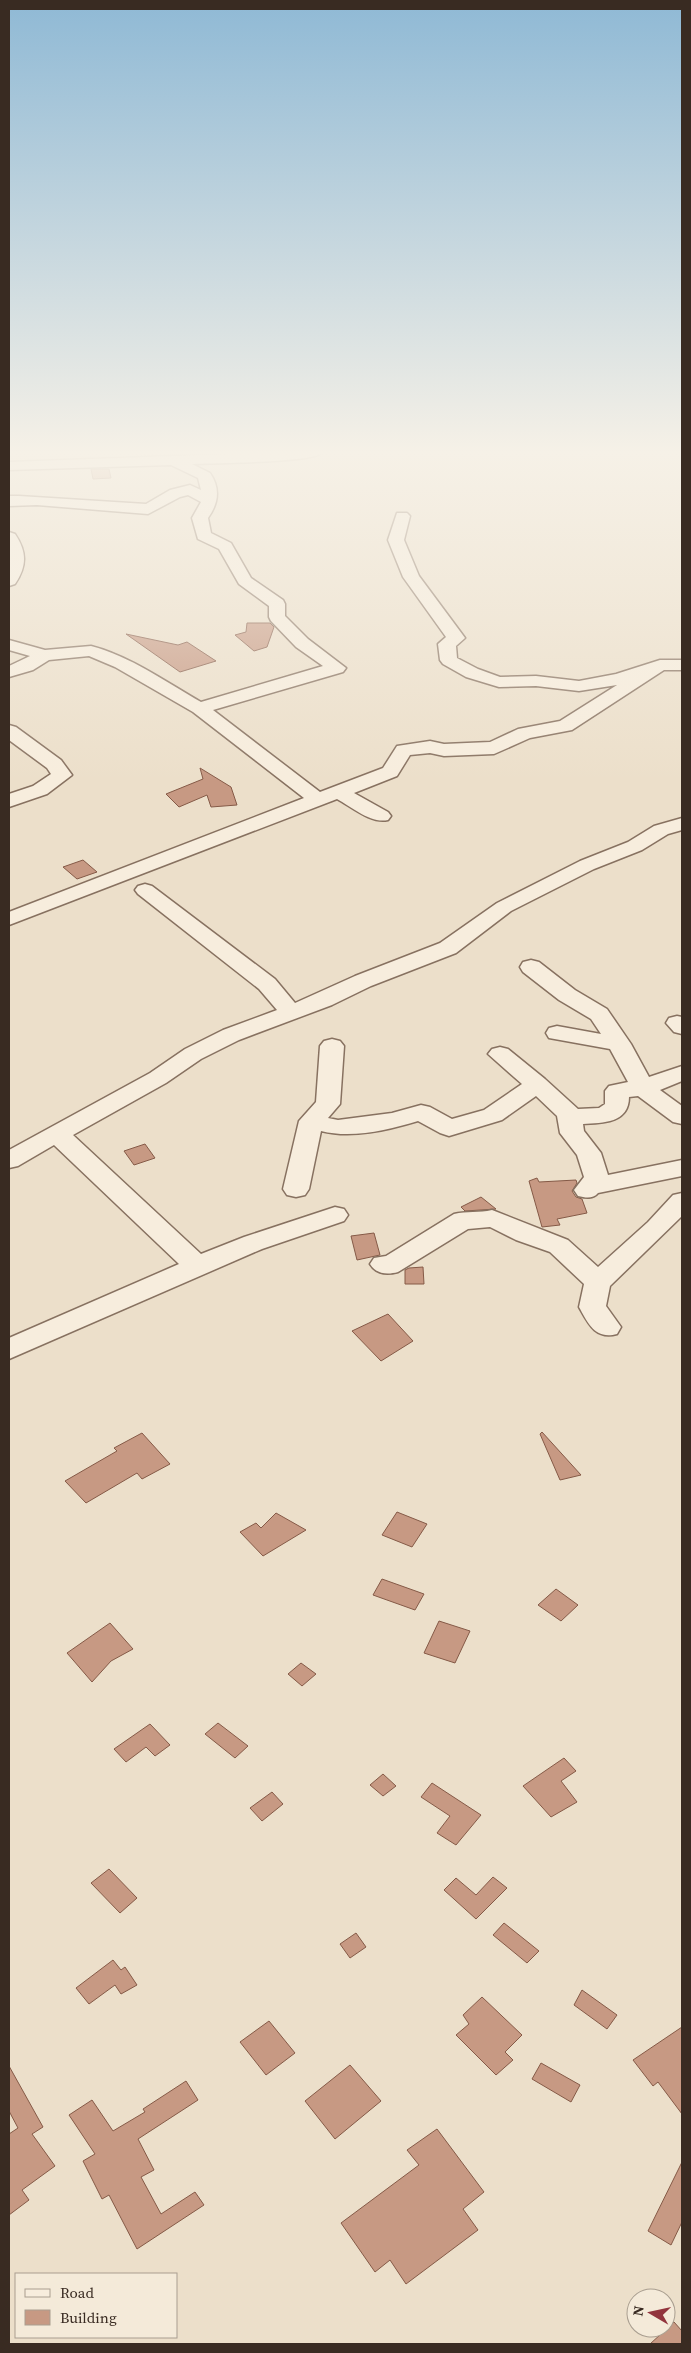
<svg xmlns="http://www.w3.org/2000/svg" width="691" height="2353" viewBox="0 0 691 2353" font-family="'Source Serif 4',serif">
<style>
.building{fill:#c79983;stroke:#855a47}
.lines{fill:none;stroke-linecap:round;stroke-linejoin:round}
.minor-casing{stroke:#877160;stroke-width:3}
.minor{fill:#f7eddd;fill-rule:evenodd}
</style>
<rect width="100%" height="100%" fill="#ecdfca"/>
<!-- building -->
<path class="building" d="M91,469H109L111,478L93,479Z
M247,623H270L274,627L267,647L254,651L235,635L246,632Z
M126,634L178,645L187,642L216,661L180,672Z
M200,768L231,787L237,805L211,807L207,795L179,807L166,794L203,779Z
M83,860L97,872L77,879L63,867Z
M145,1144L155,1158L134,1165L124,1151Z
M537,1178L539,1182L576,1180L577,1183L572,1191L576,1197L582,1199L587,1213L557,1219L560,1225L542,1227L529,1181Z
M481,1197L496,1209L465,1211L461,1207Z
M374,1233L380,1255L357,1260L351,1236Z
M423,1267L424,1284H405V1270L409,1268Z
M388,1314L413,1341L381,1361L352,1331Z
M542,1432L581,1475L560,1480L540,1434Z
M142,1433L170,1464L142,1479L137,1473L86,1503L65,1481L117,1451L114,1448Z
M397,1512L427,1524L412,1547L382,1535Z
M276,1513L306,1530L263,1556L240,1532L256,1523L261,1528Z
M382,1579L424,1594L415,1610L373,1595Z
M556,1589L578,1605L561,1621L538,1605Z
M439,1621L470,1631L455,1663L424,1653Z
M110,1623L133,1649L111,1661L92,1682L67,1653Z
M301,1663L316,1674L302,1686L288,1674Z
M218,1723L248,1746L235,1758L205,1734Z
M150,1724L170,1745L155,1756L146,1747L126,1762L114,1749Z
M564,1758L576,1771L561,1781L577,1802L551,1817L523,1786Z
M383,1774L396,1786L383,1796L370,1785Z
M432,1783L481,1815L456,1845L437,1833L450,1816L421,1797Z
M272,1792L283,1804L262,1821L250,1808Z
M109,1869L137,1898L120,1913L91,1883Z
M493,1877L507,1888L476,1919L444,1890L456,1878L476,1895Z
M504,1923L539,1951L527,1963L493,1935Z
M356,1933L366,1947L350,1958L340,1944Z
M113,1960L121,1970L125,1967L137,1985L121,1994L115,1985L89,2004L76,1988Z
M582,1990L617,2015L607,2029L574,2005Z
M482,1997L522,2035L505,2052L513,2060L496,2075L456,2035L469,2024L463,2015Z
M269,2021L295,2053L266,2075L240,2042Z
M682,2027V2114L658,2082L653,2086L633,2060Z
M541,2063L580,2085L571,2102L532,2079Z
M350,2065L381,2101L335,2139L305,2101Z
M9,2066L43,2127L32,2134L55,2166L22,2190L29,2200L9,2215V2134L18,2128L9,2111Z
M186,2081L198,2100L138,2139L154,2170L141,2177L161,2214L195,2192L204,2205L137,2249L109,2195L102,2199L83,2161L95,2154L69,2115L92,2100L113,2131L145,2112L143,2109Z
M437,2129L484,2192L463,2209L478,2230L406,2284L390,2260L375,2272L341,2223L419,2165L407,2150Z
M682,2162V2222L671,2245L648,2231Z
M674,2322L682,2331V2344H650Z"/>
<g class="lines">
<defs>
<path id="minor" d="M281,452H323C315,463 211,463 192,464L210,473C221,489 218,504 208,518L211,533L231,543L251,578L283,600L285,604V616L308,639L346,668L343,672L213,710L320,792L383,768L397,746L430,741L444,744L490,742L518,729L560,721L617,685L579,691L536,686L499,687L466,677L443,664L440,660L438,644L446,637L403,577L388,540L397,513H407L410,516L404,540L419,576L465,638L456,646L457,658L478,669L500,677L536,676L579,681L616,674L660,660H682V670H664L572,730L530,738L494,754L444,756L430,753L410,755L397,776L354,793L388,812L391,816L388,820C371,824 352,807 337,799L9,925V912L304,798L193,712L115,667L89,656L49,660L33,670L9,677V666L30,656L9,650V640L45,650L91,646C130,656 166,682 201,702L323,666L296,647L271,621L269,617V606L239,584L219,549L198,539L192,518L201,502L188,495L180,497L148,514L37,505L9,506V496H19L146,504L170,490L190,485L201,490L198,478L171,465L9,470V462Z
M9,532L15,534C27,552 27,566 15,584L9,586Z
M9,725L16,727L61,760L72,775L47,794L9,807V794L33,786L51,774L47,768L9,740Z
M682,818V830L668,834L642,850L594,869L511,911L456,953L371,986L332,1005L239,1040L201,1059L166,1083L73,1135L201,1254L244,1237L335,1207L344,1209L348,1215L344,1221L262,1249L9,1359V1338L179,1264L54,1145L18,1166L9,1168V1150L150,1073L185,1049L223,1030L277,1010L259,989L138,894L135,890L138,886L145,884L152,886L275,979L295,1003L355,976L440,943L497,903L580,861L628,842L654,826Z
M531,960L539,962L575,990L607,1009L631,1044L649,1077L682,1066V1081L660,1090L682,1106V1124L673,1122L638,1096L629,1097C629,1123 603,1123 583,1124L584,1131L601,1153L608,1175L682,1160V1176L598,1193C593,1199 586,1198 578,1196L574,1190L584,1177L577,1155L560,1133L557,1116L536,1096L502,1120L449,1136L440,1133L418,1121C388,1130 352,1139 321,1131L309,1189L305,1195L296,1197L287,1195L283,1189L299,1121L316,1102L320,1046L324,1041L332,1039L340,1041L344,1046L340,1104L328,1118L338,1120L392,1113L421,1105L430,1107L452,1119L484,1110L522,1084L488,1054L492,1049L500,1047L508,1049L545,1079L578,1109L599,1108L605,1104V1091L609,1086L628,1082L610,1049L549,1038L546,1033L549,1028L557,1026L601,1034L591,1019L559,1000L523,972L520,967L523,962Z
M677,1016L682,1017V1034L674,1032L666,1023L669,1018Z
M682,1193V1216L610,1286L606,1306L621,1327L617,1334C595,1340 588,1323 579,1307L584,1284L550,1252L516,1240L490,1227L468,1229L398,1272C387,1275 376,1274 370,1264L374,1258L386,1256L454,1214C467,1211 479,1213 492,1210L568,1240L598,1267L648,1222L673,1195Z"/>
</defs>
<!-- minor casing -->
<use href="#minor" class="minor-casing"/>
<!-- minor -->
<use href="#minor" class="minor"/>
</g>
<!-- sky -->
<linearGradient id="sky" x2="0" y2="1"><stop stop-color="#8fb9d5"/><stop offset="0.58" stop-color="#f6f1e7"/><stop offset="1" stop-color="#f6f1e7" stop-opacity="0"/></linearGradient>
<rect width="691" height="781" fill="url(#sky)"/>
<!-- border -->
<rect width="691" height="2353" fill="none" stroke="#392b22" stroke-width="20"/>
<!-- legend -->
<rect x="15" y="2273" width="162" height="65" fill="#f4ead9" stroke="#a99e90"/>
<rect x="25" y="2289" width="25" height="8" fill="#f7eddd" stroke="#a99e90"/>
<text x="60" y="2298" font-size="15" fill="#392b22">Road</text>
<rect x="25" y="2310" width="25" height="15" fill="#c79983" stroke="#a99e90"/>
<text x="60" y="2323" font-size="15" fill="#392b22">Building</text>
<!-- north arrow -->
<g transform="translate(651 2313) rotate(279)"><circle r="24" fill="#f4ead9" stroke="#a99e90"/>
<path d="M0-4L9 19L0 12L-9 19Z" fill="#92343d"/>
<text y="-8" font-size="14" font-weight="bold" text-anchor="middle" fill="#392b22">N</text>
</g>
</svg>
